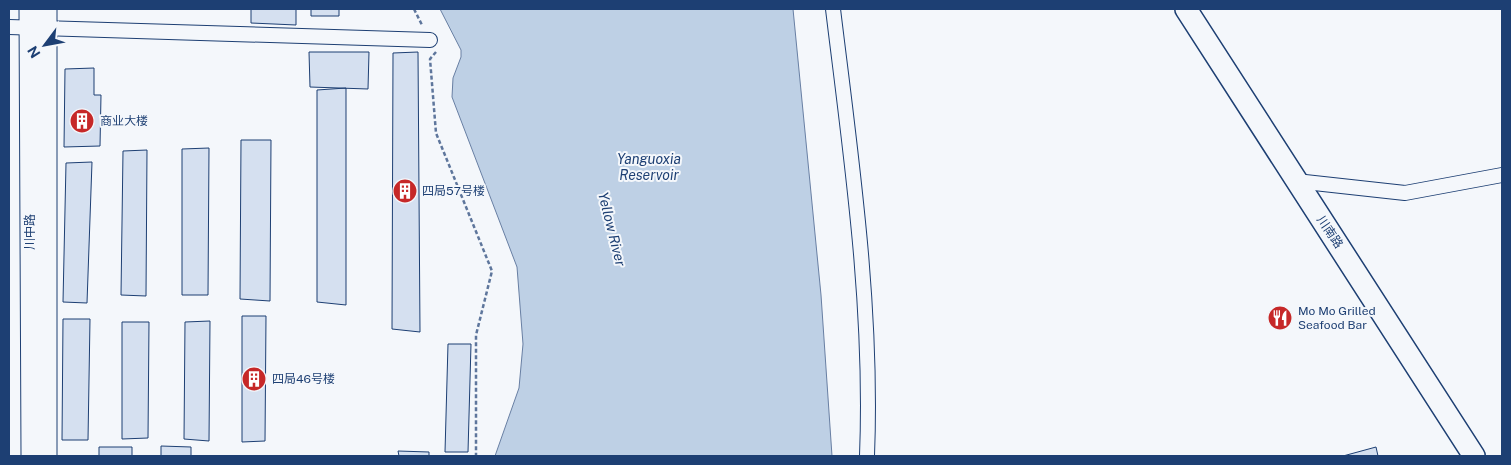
<svg xmlns="http://www.w3.org/2000/svg" width="1511" height="465" viewBox="0 0 1511 465" font-family="'Public Sans','Noto Sans SC',sans-serif">
<style>
.water{fill:#bed0e5;stroke:#687fa3}
.building{fill:#d5e0f0;stroke:#1d3f73}
.lines{fill:none;stroke-linecap:round;stroke-linejoin:round}
.street-casing{stroke:#1d3f73;stroke-width:16}
.secondary-casing{stroke:#1d3f73;stroke-width:21}
.primary-casing{stroke:#1d3f73;stroke-width:24}
.path{stroke:#5e769c;stroke-width:2.5;stroke-dasharray:4 2.5;stroke-linecap:butt}
.street{stroke:#f4f7fb;stroke-width:14}
.secondary{stroke:#f4f7fb;stroke-width:19}
.primary{stroke:#f4f7fb;stroke-width:21}
.labels{text-anchor:middle;stroke-width:4;stroke-linejoin:round;paint-order:stroke}
.poi-label{font-size:12px;fill:#1d3f73;stroke:#f4f7fb;text-anchor:start}
.street-label{font-size:12px;fill:#1d3f73;stroke:#f4f7fb}
.water-label{font-size:14px;font-style:italic;fill:#1d3f73;stroke:#f4f7fb}
</style>
<rect width="100%" height="100%" fill="#f4f7fb"/>
<!-- water -->
<path class="water" d="M440,9H793L821,295L832,456H495L519,388L523,344L517,267L452,97L453,78L461,57V50Z"/>
<!-- building -->
<path class="building" d="M251,9H296V25L251,23Z
M311,9H339V16H311Z
M309,52H369L368,89L310,87Z
M418,52L420,332L392,329L393,53Z
M94,68V95H101L100,146L64,147L65,69Z
M346,88V305L317,302V90Z
M241,140H271L270,301L240,299Z
M209,148L208,295H182V149Z
M147,150L146,296L121,295L123,151Z
M92,162L87,303L63,302L66,163Z
M242,316H266L265,441L242,442Z
M63,319H90L88,440H62Z
M210,321L209,441L184,439L185,322Z
M122,322H149L148,438L122,439Z
M448,344H471L468,452H445Z
M161,446L191,447V456H161Z
M99,447H132V456H99Z
M1376,447L1378,456H1343Z
M398,451L429,452V456H399Z"/>
<g class="lines">
<defs>
<path id="street" d="M833,9C851,157 873,306 867,456
M9,27L430,40
M1296,181L1405,193L1502,175"/>
<path id="secondary" d="M29,9L31,456
M47,9V456"/>
<path id="primary" d="M1186,9L1474,456"/>
</defs>
<!-- street casing -->
<use href="#street" class="street-casing"/>
<!-- secondary casing -->
<use href="#secondary" class="secondary-casing"/>
<!-- primary casing -->
<use href="#primary" class="primary-casing"/>
<!-- path -->
<path class="path" d="M414,9L422,25
M436,52L430,59L436,133L492,271L476,335V456"/>
<!-- street -->
<use href="#street" class="street"/>
<!-- secondary -->
<use href="#secondary" class="secondary"/>
<!-- primary -->
<use href="#primary" class="primary"/>
</g>
<!-- icons -->
<defs>
<symbol id="building-disc" viewBox="-11 -11 22 22"><circle r="9.5" fill="#c62828" stroke="#f4f7fb"/><path d="M-4-6H4V6H1V3H-1V6H-4ZM-2.5-4.3h1.7v1.8h-1.7ZM.8-4.3h1.7v1.8H.8ZM-2.5-1h1.7V.8h-1.7ZM.8-1h1.7V.8H.8Z" fill="#fff"/></symbol>
<symbol id="restaurant-disc" viewBox="-11 -11 22 22"><circle r="9.5" fill="#c62828" stroke="#f4f7fb"/><path d="M-5-6h1v4h1v-4h1v4h1v-4h1v5L-1.5 .5V6h-2V.5L-5-1ZM5-6V6H3V1.5H1.5Q1.5-4 5-6Z" fill="#fff"/></symbol>
</defs>
<g fill-rule="evenodd">
<use href="#building-disc" x="68" y="107" width="28" height="28"/>
<use href="#building-disc" x="391" y="177" width="28" height="28"/>
<use href="#restaurant-disc" x="1266" y="304" width="28" height="28"/>
<use href="#building-disc" x="240" y="365" width="28" height="28"/>
</g>
<g class="labels">
<!-- poi labels -->
<g class="poi-label">
<text x="100" y="125">商业大楼</text>
<text x="422" y="195">四局57号楼</text>
<text x="1298" y="315">Mo Mo Grilled<tspan x="1298" dy="14">Seafood Bar</tspan></text>
<text x="272" y="383">四局46号楼</text>
</g>
<!-- street labels -->
<g class="street-label">
<text transform="translate(30 232) rotate(-90)" y="4">川中路</text>
<text transform="translate(1330 232) rotate(56)" y="4">川南路</text>
</g>
<!-- water labels -->
<g class="water-label">
<text x="649" y="164">Yanguoxia<tspan x="649" dy="16">Reservoir</tspan></text>
<text transform="translate(612 229) rotate(76)" y="5">Yellow River</text>
</g>
</g>
<!-- border -->
<rect width="1511" height="465" fill="none" stroke="#1d3f73" stroke-width="20"/>
<!-- north arrow -->
<g transform="translate(45 45) rotate(238)" stroke="#f4f7fb" stroke-width="4" paint-order="stroke">
<path d="M0-4L9 19L0 12L-9 19Z" fill="#1d3f73"/>
<text y="-8" font-size="14" font-weight="bold" text-anchor="middle" fill="#1d3f73">N</text>
</g>
</svg>
